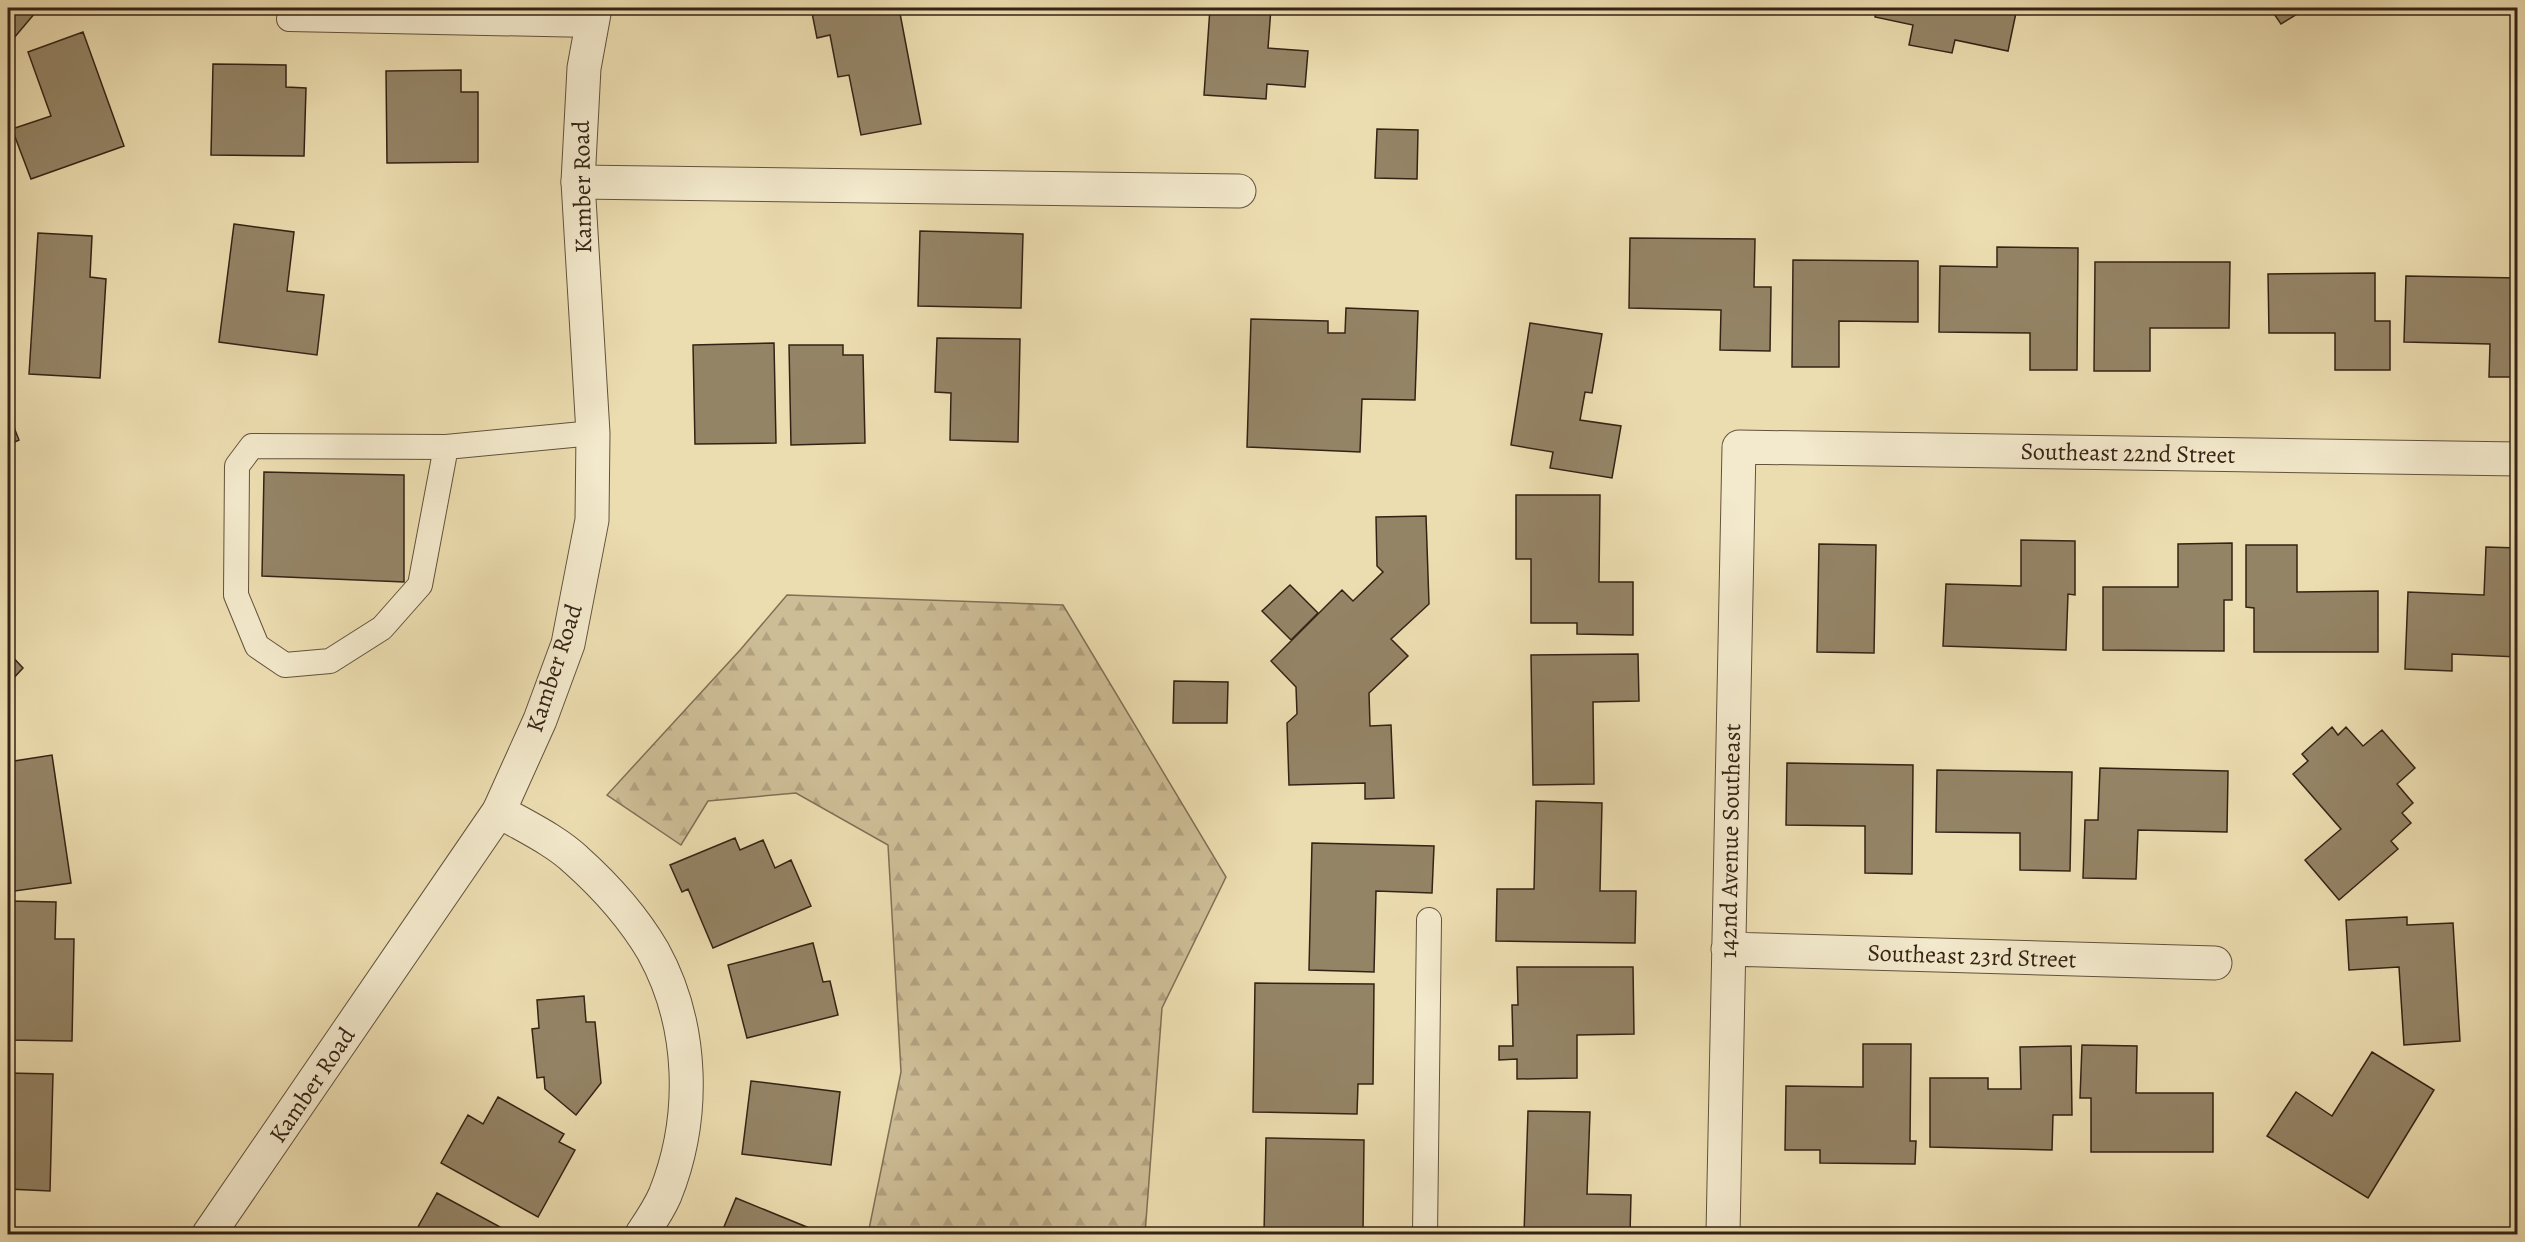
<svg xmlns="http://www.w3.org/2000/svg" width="2525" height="1242" viewBox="0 0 2525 1242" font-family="Alegreya,serif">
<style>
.forest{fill:url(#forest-firs);stroke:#807056;stroke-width:1.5}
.building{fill:#948466;stroke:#342315;stroke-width:1.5}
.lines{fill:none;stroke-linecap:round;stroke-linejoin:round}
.service-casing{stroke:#62523c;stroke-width:26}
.minor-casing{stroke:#62523c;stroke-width:35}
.tertiary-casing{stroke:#62523c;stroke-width:35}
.service{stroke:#f3e9cc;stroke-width:24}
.minor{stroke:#f3e9cc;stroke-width:33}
.tertiary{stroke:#f3e9cc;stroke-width:33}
.labels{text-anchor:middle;stroke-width:4.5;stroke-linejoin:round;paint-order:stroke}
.street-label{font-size:24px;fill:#342315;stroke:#f3e9cc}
</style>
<defs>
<pattern id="forest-firs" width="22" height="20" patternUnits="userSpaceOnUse" patternTransform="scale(1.5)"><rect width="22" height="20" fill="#cdbd96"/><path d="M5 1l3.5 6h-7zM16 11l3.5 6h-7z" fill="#b1a280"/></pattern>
</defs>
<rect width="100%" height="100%" fill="#ecddb0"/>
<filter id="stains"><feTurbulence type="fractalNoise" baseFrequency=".00333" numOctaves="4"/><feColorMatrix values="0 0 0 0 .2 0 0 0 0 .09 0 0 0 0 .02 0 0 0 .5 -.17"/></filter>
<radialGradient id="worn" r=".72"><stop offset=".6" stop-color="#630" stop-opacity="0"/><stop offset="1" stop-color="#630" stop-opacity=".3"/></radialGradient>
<!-- forest -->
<path class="forest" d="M787,595L1063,605L1226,877L1162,1008L1145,1234H868L901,1072L888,845L796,793L708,801L681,845L607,795L741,649Z"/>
<!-- building -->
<path class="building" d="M8,8H29L35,13L8,45Z
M811,8H899L921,124L861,135L849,75L838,77L830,35L817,38Z
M1210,8H1271L1268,48L1308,51L1305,87L1267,84L1266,99L1204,95Z
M1877,8H2017L2008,51L1955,40L1952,53L1909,45L1913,25L1875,17Z
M2270,8H2307L2281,24Z
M83,32L124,146L31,179L12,129L51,116L28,52Z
M213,64L286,65V87L306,88L304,156L211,155Z
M461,70V92H478V162L387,163L386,71Z
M1377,129L1418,130L1417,179L1375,178Z
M234,224L294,232L287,291L324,295L317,355L219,342Z
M920,231L1023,234L1021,308L918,306Z
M38,233L92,236L90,277L106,279L100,378L29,374Z
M1630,238L1755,239L1754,287H1771L1770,351L1720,350L1721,310L1629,308Z
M1997,247L2078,248L2077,370H2030V333L1939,332L1940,266L1997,267Z
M1793,260L1918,261V322L1839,321V367H1792Z
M2095,262H2230L2229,328H2150V371H2094Z
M2375,273V321H2390V370H2335V333H2269L2268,274Z
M2406,276L2518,278V377H2489L2490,344L2404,342Z
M1346,308L1418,311L1415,400L1362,399L1360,452L1247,447L1251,319L1328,321V333H1345Z
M1530,323L1602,334L1592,393L1585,392L1580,420L1621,426L1612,478L1550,468L1553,452L1511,445Z
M937,338L1020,339L1018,442L950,440L951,393L935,392Z
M774,343L776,443L695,444L693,345Z
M789,345H843V355H863L865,443L791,445Z
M8,412L19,440L8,445Z
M264,472L404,475V582L262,576Z
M1516,495H1600L1599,582H1633V635L1577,634V623H1531V559H1516Z
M1426,516L1429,604L1391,639L1408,656L1369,693L1370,726L1391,725L1394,798L1365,799V783L1289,785L1287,723L1297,714L1296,687L1271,661L1342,590L1353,601L1383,572L1377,566L1376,517Z
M2021,540L2075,541V595L2068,594L2066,650L1943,646L1946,584L2021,586Z
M2232,543V600H2224V651L2103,650V587H2178V544Z
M1819,544L1876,545L1874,653L1817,652Z
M2246,545H2297V592L2378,591V652H2254V608L2246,607Z
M2486,547L2518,548V657L2452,654V671L2405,669L2408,592L2484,595Z
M1290,585L1318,613L1291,640L1262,611Z
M8,652L23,668L8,684Z
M1638,654L1639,701L1593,702L1594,784L1533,785L1531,655Z
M1174,681L1228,682L1227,723H1173Z
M2332,727L2338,735L2346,727L2363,746L2382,730L2415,768L2397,784L2413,803L2402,813L2411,823L2391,841L2398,849L2339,900L2305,860L2341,829L2293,774L2308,761L2302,754Z
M52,755L71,883L8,892V762Z
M1787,763L1913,765L1912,874L1865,873V826L1786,825Z
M2100,768L2228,771L2227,832L2138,830L2136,879L2083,878L2085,820H2098Z
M1937,770L2072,772L2070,871L2020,870V833L1936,832Z
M1536,801L1602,803L1600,891H1636L1635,943L1496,941L1497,889H1534Z
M735,838L740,850L763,840L775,868L791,860L811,906L713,948L688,889L682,892L670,865Z
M1312,843L1434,846L1432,893L1376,891L1374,972L1309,970Z
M8,901L56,902L55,939H74L72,1041L8,1040Z
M2407,917V925L2453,923L2460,1041L2404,1045L2399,967L2349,970L2346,920Z
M813,943L823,982L830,981L838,1015L747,1038L728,965Z
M1517,967H1633L1634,1034L1577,1035V1078L1517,1079V1059L1499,1060V1046H1513L1512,1005H1518Z
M1255,983L1374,984L1373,1084H1358L1357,1114L1253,1112Z
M584,996L586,1022H595L601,1083L576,1115L545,1089L544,1077L537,1078L532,1029L539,1028L537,1000Z
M1863,1044H1911L1910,1141H1916L1915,1164L1820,1163V1150H1785L1786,1086L1863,1087Z
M2082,1045L2137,1046L2136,1093H2213V1152H2091V1098H2080Z
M2071,1046L2072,1115H2053L2052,1150L1930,1147V1078H1988V1089H2021L2020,1047Z
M2372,1052L2434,1090L2368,1198L2267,1136L2296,1092L2332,1116Z
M8,1073L53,1074L50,1191L8,1189Z
M751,1081L840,1092L831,1165L742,1154Z
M498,1097L564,1134L559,1142L575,1150L538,1217L441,1163L468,1115L483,1124Z
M1528,1111L1590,1112L1587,1194L1631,1195L1630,1234H1524Z
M1266,1138L1364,1140L1363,1234H1264Z
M437,1193L513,1234H414Z
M736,1198L819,1232L818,1234H721Z"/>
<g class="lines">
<defs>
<path id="service" d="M289,19L591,25
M446,447L420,585L382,628L330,661L285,665L257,646L236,595L237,466L252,446L446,447L593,433
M1425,1234L1429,920"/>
<path id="minor" d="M578,182L1239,191
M499,811C524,826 555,840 576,860C605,886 633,917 653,951C694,1025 696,1118 665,1195C659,1209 650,1222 642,1234
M1728,949L2215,963
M1723,1234L1739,447L2518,459"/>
<path id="tertiary" d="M209,1234L499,811L540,720L568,644L592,520L593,433L578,182L584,68L595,8"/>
</defs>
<!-- service casing -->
<use href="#service" class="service-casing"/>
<!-- minor casing -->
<use href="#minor" class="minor-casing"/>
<!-- tertiary casing -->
<use href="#tertiary" class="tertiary-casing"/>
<!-- service -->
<use href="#service" class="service"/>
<!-- minor -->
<use href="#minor" class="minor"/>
<!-- tertiary -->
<use href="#tertiary" class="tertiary"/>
</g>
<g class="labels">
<!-- street labels -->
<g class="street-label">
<text transform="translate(582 187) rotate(-91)" y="8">Kamber Road</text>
<text transform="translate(2128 453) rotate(1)" y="8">Southeast 22nd Street</text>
<text transform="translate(554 668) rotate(-72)" y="8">Kamber Road</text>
<text transform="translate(1730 841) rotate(-89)" y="8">142nd Avenue Southeast</text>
<text transform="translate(1972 956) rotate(2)" y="8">Southeast 23rd Street</text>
<text transform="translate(312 1085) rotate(-56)" y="8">Kamber Road</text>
</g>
</g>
<!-- margin -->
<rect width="2525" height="1242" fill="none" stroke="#ecddb0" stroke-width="30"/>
<rect x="9" y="9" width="2507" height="1224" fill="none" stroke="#342315" stroke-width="3"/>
<rect x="15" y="15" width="2495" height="1212" fill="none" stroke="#342315" stroke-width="1.5"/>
<rect width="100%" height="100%" filter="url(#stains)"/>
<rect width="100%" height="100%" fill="url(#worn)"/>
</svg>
